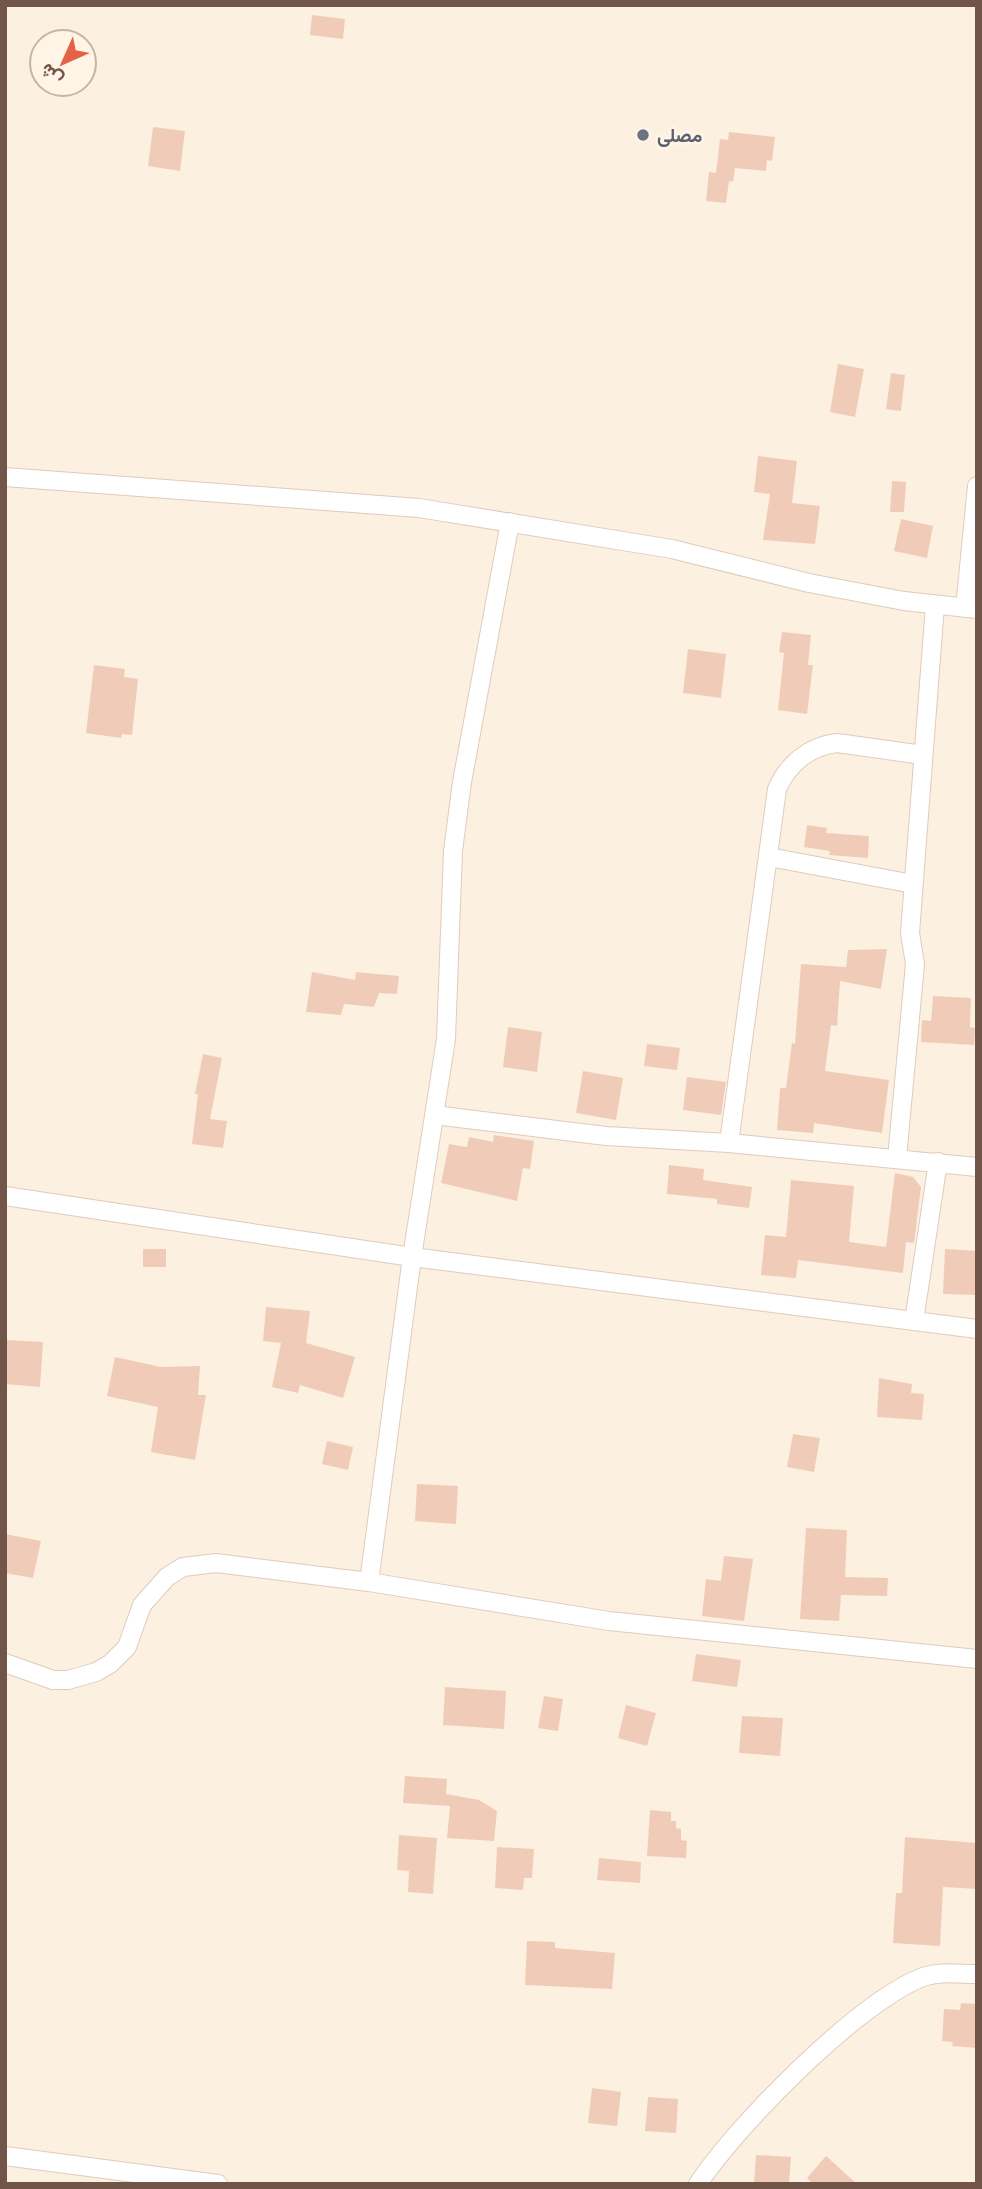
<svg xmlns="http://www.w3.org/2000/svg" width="982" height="2189" viewBox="0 0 982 2189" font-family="Mulish,Vazirmatn,sans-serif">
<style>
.building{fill:#f0ccb8}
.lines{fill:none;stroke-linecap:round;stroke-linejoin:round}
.minor-casing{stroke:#dfcbbc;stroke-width:20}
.minor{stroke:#fff;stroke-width:18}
.worship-dot{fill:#6b7280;stroke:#fff4e5;stroke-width:2.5}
.labels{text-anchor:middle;stroke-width:6;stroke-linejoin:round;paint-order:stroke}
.worship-label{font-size:19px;font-weight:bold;fill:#5b616d;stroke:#fff4e5;text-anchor:start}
</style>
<rect width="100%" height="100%" fill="#fcf0e0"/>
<!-- building -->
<path class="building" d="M312,15L345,19L343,39L310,35Z
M153,127L185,131L180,171L148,166Z
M729,132L775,137L772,161L767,160L766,171L735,168L733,182L729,181L726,203L706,201L709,172L716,173L720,139L728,140Z
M838,364L864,369L855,417L830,412Z
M891,373L905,375L901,411L886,409Z
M758,456L797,461L792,503L820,506L815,544L763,540L770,494L754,492Z
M892,481L906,482L904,512H890Z
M901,519L933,526L927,558L894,551Z
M782,632L811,635L808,665H813L807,714L778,710L784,653L779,652Z
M688,649L726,654L721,698L683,693Z
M94,665L125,669L124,677L138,679L132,735L122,734L121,738L86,733Z
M807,825L827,828L826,833L869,836L868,858L829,855L830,851L804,847Z
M887,949L881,989L840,981L837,1026L831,1025L825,1071L889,1080L882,1133L814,1123L813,1133L777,1130L780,1088H786L792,1043L795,1044L801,964L846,967L848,950Z
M312,972L355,980L356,972L399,976L397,994L379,993L374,1007L344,1004L341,1015L306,1012Z
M933,996L971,998L970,1027L975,1028L974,1045L921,1042L922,1020L931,1021Z
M508,1027L542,1032L537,1072L503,1067Z
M647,1044L680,1048L677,1070L644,1066Z
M203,1054L222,1058L210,1119L227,1121L223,1148L192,1144L198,1094H195Z
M583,1071L623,1078L616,1120L576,1113Z
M687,1077L726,1082L721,1115L683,1110Z
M494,1135L534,1141L530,1169L523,1168L517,1201L441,1183L449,1144L467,1147L469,1137L493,1142Z
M669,1165L704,1169L703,1180L752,1187L749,1208L717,1204V1199L667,1194Z
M895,1173L913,1177L921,1187L914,1243L906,1242L903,1273L798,1260L796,1278L761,1275L765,1235L786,1237L791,1180L854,1186L849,1242L886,1247Z
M143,1249H166V1267H143Z
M945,1249L977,1251V1295L943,1294Z
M266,1307L310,1311L306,1343L355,1357L343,1398L300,1385L298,1393L272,1387L281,1343L263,1341Z
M5,1340L43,1342L40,1387L5,1384Z
M115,1357L161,1367L200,1366L198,1395H206L195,1460L151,1452L158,1407L107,1396Z
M879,1378L912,1384L911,1393L924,1394L922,1420L877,1417Z
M793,1434L820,1438L814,1472L787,1467Z
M327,1441L353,1447L348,1470L322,1464Z
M417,1484L458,1486L456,1524L415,1521Z
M806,1528L847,1530L845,1577L888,1578L887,1596L841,1595L839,1621L800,1619Z
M5,1534L41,1541L33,1578L5,1573Z
M724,1556L753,1559L744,1621L702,1616L706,1579L721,1581Z
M696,1654L741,1660L737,1687L692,1681Z
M445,1687L506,1691L504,1729L443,1725Z
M544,1696L563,1699L558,1731L538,1728Z
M626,1705L656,1713L647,1746L618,1738Z
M742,1716L783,1718L780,1756L739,1753Z
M405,1776L447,1779L446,1794L479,1800L497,1811L494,1841L447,1838L450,1806L403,1803Z
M650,1810L671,1812V1821H676V1828L681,1829V1840L687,1841L686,1858L647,1856Z
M399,1835L437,1838L433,1894L408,1892L409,1871L397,1870Z
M905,1837L977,1843V1889L943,1887L940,1946L893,1943L896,1893H902Z
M497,1847L534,1849L532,1878H524L523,1890L495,1888Z
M599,1858L641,1862L640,1883L597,1880Z
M527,1941L555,1942V1948L615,1953L612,1989L525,1985Z
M961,2003L977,2004V2048L952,2046L953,2042L942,2041L944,2009L960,2010Z
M592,2088L621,2092L617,2126L588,2123Z
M648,2097L678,2099L676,2133L645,2131Z
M756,2155L791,2157L789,2184H754Z
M826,2156L857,2184H813L807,2178Z"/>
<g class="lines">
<defs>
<path id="minor" d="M5,477L419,508L672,549L809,583L904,601L977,609
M965,608L977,486
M769,857L913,884
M434,1115L606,1136L729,1143L977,1167
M729,1143L777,789C788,764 809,746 837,743L923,755
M897,1158L915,964L910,933L935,605
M5,1196L412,1257L977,1329
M914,1321L938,1162
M369,1582L412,1257L446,1039L453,851L462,782L510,522
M5,1663L53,1680H68L96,1672L110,1664L127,1647L142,1605L167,1577L183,1567L216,1563L369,1582L609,1621L977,1659
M5,2156L218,2184
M698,2184C737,2125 858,2002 923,1977C939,1971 960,1974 977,1974"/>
</defs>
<!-- minor casing -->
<use href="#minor" class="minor-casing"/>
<!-- minor -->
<use href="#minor" class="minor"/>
</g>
<!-- markers -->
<circle class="worship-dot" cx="643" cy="135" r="7"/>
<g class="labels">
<!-- worship labels -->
<g class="worship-label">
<text x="657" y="142">مصلى</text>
</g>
</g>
<!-- border -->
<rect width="982" height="2189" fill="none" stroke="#715548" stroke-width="14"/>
<!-- north arrow -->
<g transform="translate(63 63) rotate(225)"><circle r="33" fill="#fff4e5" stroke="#c6b4a6" stroke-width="2"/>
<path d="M0-5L12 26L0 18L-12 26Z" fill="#e46346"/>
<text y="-10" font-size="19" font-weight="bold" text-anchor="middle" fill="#715548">ش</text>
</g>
</svg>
